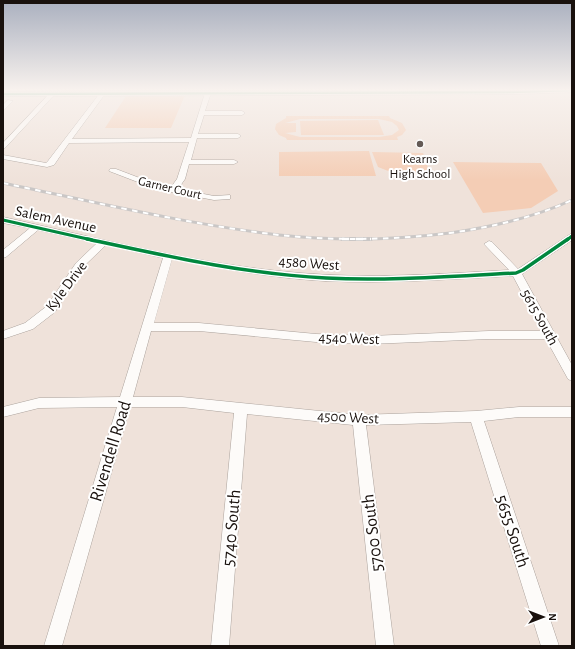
<svg xmlns="http://www.w3.org/2000/svg" width="575" height="649" viewBox="0 0 575 649" font-family="'Alegreya Sans',sans-serif">
<style>
.green{fill:#f4cdb5;fill-rule:evenodd}
.lines{fill:none;stroke-linecap:round;stroke-linejoin:round}
.minor-casing{stroke:#aba29c;stroke-width:1}
.major-casing{stroke:#c7c0bc;stroke-width:2}
.minor{fill:#fdfbf9;fill-rule:evenodd}
.major{fill:#eae0d9;fill-rule:evenodd}
.rail-far1-casing{stroke:#cac7c6;stroke-width:3}
.rail-casing{stroke:#cac7c6;stroke-width:4}
.rail-far1{stroke:#fff;stroke-width:2;stroke-dasharray:5.5;stroke-linecap:butt}
.rail{stroke:#fff;stroke-width:2.5;stroke-dasharray:7;stroke-linecap:butt}
.cycleway-far2-casing{stroke:#fff;stroke-width:4}
.cycleway-far1-casing{stroke:#fff;stroke-width:5}
.cycleway-casing{stroke:#fff;stroke-width:6}
.cycleway-far2{stroke:#00873e;stroke-width:2.5}
.cycleway-far1{stroke:#00873e;stroke-width:3}
.cycleway{stroke:#00873e;stroke-width:3.5}
.poi-dot{fill:#645a55;stroke:#fff;stroke-width:1.5}
.labels{text-anchor:middle;stroke-width:4;stroke-linejoin:round;paint-order:stroke}
.far-poi-label{font-size:13px;fill:#19110d;stroke:#fff}
.far-street-label{font-size:13px;fill:#19110d;stroke:#fff}
.street-label{font-size:15px;fill:#19110d;stroke:#fff}
.near-street-label{font-size:18px;fill:#19110d;stroke:#fff}
</style>
<rect width="100%" height="100%" fill="#efe2da"/>
<!-- green -->
<path class="green" d="M64,90H439L62,91Z
M185,95L171,128H105L126,96Z
M286,116H389L390,118L402,123L406,130L402,135L397,137L398,140H287L286,138L279,135L275,129L276,124L286,118ZM300,119H379L392,122L397,126L399,130L392,135L379,137H300L285,133L296,132V123H285Z
M378,120L384,135H301L300,121Z
M369,151L376,176H279V152Z
M372,152L423,153L432,180L401,176L378,167Z
M453,162L541,163L558,191L531,208L483,213Z"/>
<g class="lines">
<defs>
<path id="minor" d="M3,90H8L3,93Z
M208,91L211,93L205,111H242L245,113L242,115H204L198,134H238L241,136L238,138H197L191,160H234L238,162L234,164H189L185,179L178,189L214,196L230,195V199L214,200L156,189L109,171L110,169H116L158,185L171,187L177,179L189,142L69,143L54,165L47,167L3,159V155L46,163L48,161L100,93L102,92L105,94L72,139L191,138L205,93Z
M50,93L55,94L5,148L3,149V143Z
M8,100L13,101L3,111V105Z
M3,217C101,239 200,265 300,273C369,279 439,274 509,270L484,244L489,241L492,242L518,269L572,233V240L522,274L572,365V381L568,379L546,339H489L370,344L316,342L199,331H151L133,397H182L359,415L476,411L519,407H572V417H519L484,421L559,646H541L471,422L366,425L394,646H376L353,425L247,414L229,646H211L234,413L182,407H130L62,646H44L117,407L39,408L3,417V407L39,398L120,397L163,258L106,245L83,267L55,312L33,329L3,339V331L25,323L47,306L76,263L97,243L38,230L6,257L3,258V250L30,228L3,223ZM172,259C222,269 273,278 325,281C387,284 450,279 513,276L542,331H489L370,336L316,334L199,323H154Z"/>
<path id="major" d="M572,90V92L511,94L3,96V92Z"/>
</defs>
<!-- minor casing -->
<use href="#minor" class="minor-casing"/>
<!-- major casing -->
<use href="#major" class="major-casing"/>
<!-- minor -->
<use href="#minor" class="minor"/>
<!-- major -->
<use href="#major" class="major"/>
<defs>
<path id="rail-far1" d="M3,183C94,202 186,224 279,235C335,241 394,240 450,233C492,227 533,218 572,200"/>
<path id="rail" d="M342,239H371"/>
</defs>
<!-- rail-far1 casing -->
<use href="#rail-far1" class="rail-far1-casing"/>
<!-- rail casing -->
<use href="#rail" class="rail-casing"/>
<!-- rail-far1 -->
<use href="#rail-far1" class="rail-far1"/>
<!-- rail -->
<use href="#rail" class="rail"/>
<defs>
<path id="cycleway-far2" d="M3,94L511,92L572,90"/>
<path id="cycleway-far1" d="M3,220L92,240
M567,240L572,236"/>
<path id="cycleway" d="M87,239C166,256 245,274 326,278C389,281 453,276 516,273L523,270L568,239"/>
</defs>
<!-- cycleway-far2 casing -->
<use href="#cycleway-far2" class="cycleway-far2-casing"/>
<!-- cycleway-far1 casing -->
<use href="#cycleway-far1" class="cycleway-far1-casing"/>
<!-- cycleway casing -->
<use href="#cycleway" class="cycleway-casing"/>
<!-- cycleway-far2 -->
<use href="#cycleway-far2" class="cycleway-far2"/>
<!-- cycleway-far1 -->
<use href="#cycleway-far1" class="cycleway-far1"/>
<!-- cycleway -->
<use href="#cycleway" class="cycleway"/>
</g>
<!-- sky -->
<linearGradient id="sky" x2="0" y2="1"><stop stop-color="#aab0bf"/><stop offset="0.5" stop-color="#f8f2ee"/><stop offset="1" stop-color="#f8f2ee" stop-opacity="0"/></linearGradient>
<rect width="575" height="180" fill="url(#sky)"/>
<!-- markers -->
<circle class="poi-dot" cx="420" cy="144" r="4"/>
<g class="labels">
<!-- far-poi labels -->
<g class="far-poi-label">
<text x="420" y="163">Kearns<tspan x="420" dy="15">High School</tspan></text>
</g>
<!-- far-street labels -->
<g class="far-street-label">
<text transform="translate(170 187) rotate(13)" y="5">Garner Court</text>
</g>
<!-- street labels -->
<g class="street-label">
<text transform="translate(56 219) rotate(12)" y="5">Salem Avenue</text>
<text transform="translate(309 263) rotate(4)" y="5">4580 West</text>
<text transform="translate(66 286) rotate(-53)" y="5">Kyle Drive</text>
<text transform="translate(540 317) rotate(61)" y="5">5615 South</text>
<text transform="translate(349 338) rotate(2)" y="5">4540 West</text>
<text transform="translate(348 417) rotate(3)" y="5">4500 West</text>
</g>
<!-- near-street labels -->
<g class="near-street-label">
<text transform="translate(110 451) rotate(-73)" y="6">Rivendell Road</text>
<text transform="translate(231 528) rotate(-85)" y="6">5740 South</text>
<text transform="translate(513 531) rotate(72)" y="6">5655 South</text>
<text transform="translate(372 533) rotate(-97)" y="6">5700 South</text>
</g>
</g>
<!-- border -->
<rect width="575" height="649" fill="none" stroke="#19110d" stroke-width="8"/>
<!-- north arrow -->
<g transform="translate(543 617) rotate(90)" stroke="#ffffff" stroke-width="3" paint-order="stroke">
<path d="M0-3L7 15L0 10L-7 15Z" fill="#19110d"/>
<text y="-6" font-size="11" font-weight="bold" text-anchor="middle" fill="#19110d">N</text>
</g>
</svg>
